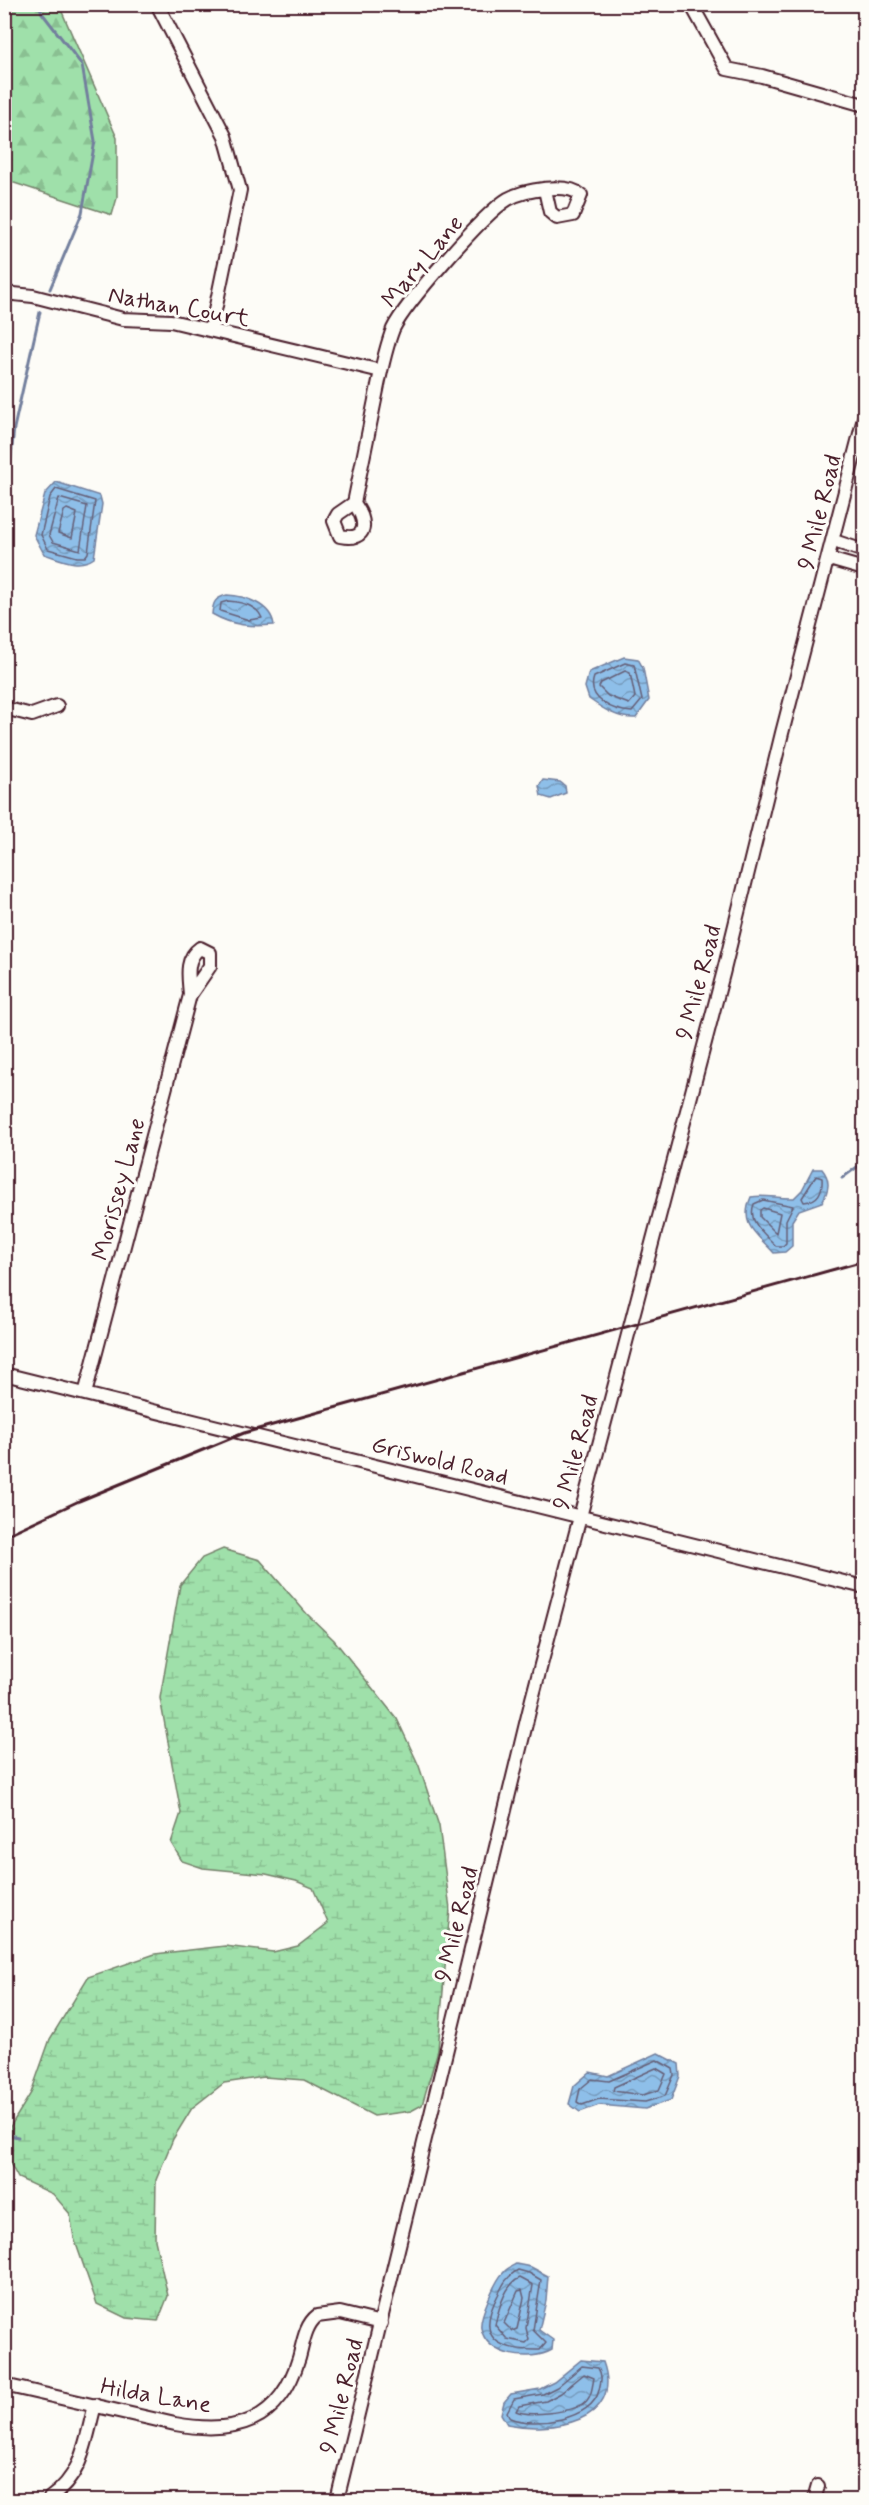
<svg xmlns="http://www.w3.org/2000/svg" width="869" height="2505" viewBox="0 0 869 2505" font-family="Mynerve,sans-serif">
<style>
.forest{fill:url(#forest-firs);stroke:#74806a;stroke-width:1.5}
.wetland{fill:url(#wetland-marsh);stroke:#74806a;stroke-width:1.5}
.water{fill:url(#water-waves);stroke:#737f9d;stroke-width:1.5}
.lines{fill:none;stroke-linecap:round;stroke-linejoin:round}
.shore{stroke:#655f77;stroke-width:1.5}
.stream{stroke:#737f9d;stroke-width:3}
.minor-casing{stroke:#4a1f2b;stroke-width:16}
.minor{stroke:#fdfcf7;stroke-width:12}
.rail{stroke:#4a1f2b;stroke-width:3}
.labels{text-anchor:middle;stroke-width:6;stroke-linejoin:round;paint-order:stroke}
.street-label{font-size:24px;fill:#4a1f2b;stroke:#fdfcf7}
</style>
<defs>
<pattern id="forest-firs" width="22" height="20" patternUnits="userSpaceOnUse" patternTransform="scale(1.5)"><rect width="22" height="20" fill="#9fe0aa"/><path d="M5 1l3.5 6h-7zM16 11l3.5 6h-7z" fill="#8ac092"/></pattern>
<pattern id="wetland-marsh" width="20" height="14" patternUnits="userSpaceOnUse" patternTransform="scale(1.5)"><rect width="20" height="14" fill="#9fe0aa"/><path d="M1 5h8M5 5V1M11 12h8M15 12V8" fill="none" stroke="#8ac092"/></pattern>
<pattern id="water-waves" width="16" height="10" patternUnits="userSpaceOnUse" patternTransform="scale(1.5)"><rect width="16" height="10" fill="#8ebfe9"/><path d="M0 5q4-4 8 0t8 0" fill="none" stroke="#769bbd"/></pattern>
</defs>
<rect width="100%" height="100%" fill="#fdfcf7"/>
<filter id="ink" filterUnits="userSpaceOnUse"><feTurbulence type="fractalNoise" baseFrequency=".0167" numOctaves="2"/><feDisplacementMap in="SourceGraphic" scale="12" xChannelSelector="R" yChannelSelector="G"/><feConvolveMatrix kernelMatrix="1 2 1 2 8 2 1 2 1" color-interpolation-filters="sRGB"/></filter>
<g filter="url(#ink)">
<!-- forest -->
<path class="forest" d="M5,4L59,5L117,138V198L112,215L5,180Z"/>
<!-- wetland -->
<path class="wetland" d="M223,1549L260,1560L307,1614L334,1640L397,1719L419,1766L439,1826L450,1909L438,2050L422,2105L411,2111L374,2116L304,2080L264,2077L224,2083L192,2108L173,2139L156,2180L155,2240L168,2296L158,2321L126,2318L97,2304L74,2238L70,2214L53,2194L18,2178L4,2152L5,2135L31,2093L50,2039L88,1977L155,1954L225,1946L273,1952L298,1946L328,1923L313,1888L296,1881L266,1874L203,1868L182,1861L171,1843L181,1813L160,1698L180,1585L202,1558Z"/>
<!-- water -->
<path class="water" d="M56,482L100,496L102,504L94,558C79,569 60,559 44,554L34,535L45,494Z
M227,595C245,596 271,604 274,625C251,627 233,626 212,614C213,602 215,598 227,595Z
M624,657L638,659L643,668L649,700L636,718C618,719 603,709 589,699L585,687L589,672Z
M543,780L560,782L565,786L566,793L551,799L541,796L539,786Z
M813,1169H822C831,1180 829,1190 822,1202L799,1210L792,1221V1246L785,1252L774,1253C756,1233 739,1225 751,1197C766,1194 778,1199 794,1198L802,1190Z
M658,2053L679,2064L680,2076L671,2100L645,2109L599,2105L580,2112L569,2104L574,2086L590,2072L608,2076Z
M516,2264L531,2267L548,2276L546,2301L539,2330L553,2340L552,2350C531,2362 486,2357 481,2328C479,2317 496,2279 504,2272C507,2268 512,2266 516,2264Z
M581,2360L603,2362C625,2423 550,2433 507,2424L501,2414L504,2402L511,2394L540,2389L554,2382Z"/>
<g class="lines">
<!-- shore -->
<path class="shore" d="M56,489L95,501L88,553L85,557H77L48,549L41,535L50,497Z
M59,498L87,506L80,550L53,542L49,535Z
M67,509L77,513L72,538L58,533L64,511Z
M228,601C241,602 257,605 262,618L249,620L220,611L221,603Z
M625,663L634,665L642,700L632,712C613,711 586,699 594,677Z
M625,671L630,673L635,697L629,704L608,696L599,687L601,683Z
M816,1176L822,1178C823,1192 818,1201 804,1202L802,1198Z
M763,1200L793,1206L786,1220V1243L783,1246H776C764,1233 747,1222 754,1204Z
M763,1208L780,1213L776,1233L760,1217V1210Z
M657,2060L673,2069L674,2075L665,2096L645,2102L599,2099L582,2105L577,2102L580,2089L592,2079L609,2081Z
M656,2068L666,2074L659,2090L643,2095L613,2091L614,2087Z
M518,2270L529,2273L541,2280L533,2330L546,2343L540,2350C497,2351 475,2338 498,2295C503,2284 507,2276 518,2270Z
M520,2278L533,2285L526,2328L529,2340L526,2343L507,2339L495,2325C498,2311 505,2284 520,2278Z
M522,2290L524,2298L517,2329L512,2331L504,2323L518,2291Z
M582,2366L598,2368C603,2376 601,2381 599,2390C593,2420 535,2428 510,2418L507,2412L514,2399L543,2394L557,2387Z
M584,2374L594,2378C592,2387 592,2398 583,2404C571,2412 529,2417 516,2411L519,2406L546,2401L561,2393Z"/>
<!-- stream -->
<path class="stream" d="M39,4L42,13L82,65L95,141L82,213L50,289
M4,522L14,428L40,312
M842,1178L864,1162
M4,2134L18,2137"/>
<defs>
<path id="minor" d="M157,4L225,136L240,190L211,330
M691,4L727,69L762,76L864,105
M4,293L33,296L123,319L171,321L381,371
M354,503L338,514L334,521L340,536C369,542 367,521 354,503C361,469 368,434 375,400C380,376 384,352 393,329C405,304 484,213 508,199C524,190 567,182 581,195L573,215L557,218L550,212L545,190
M834,541L864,551
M829,559L864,569
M4,708L32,715L57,706
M4,1374L864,1587
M85,1394L190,995C189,979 184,959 200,948L210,953V966L190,995
M4,2385L175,2424C236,2435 280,2422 299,2358C303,2344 305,2325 317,2316L340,2313L381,2323
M50,2498C83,2475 85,2442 95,2405
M337,2500L532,1699L723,974L782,733L864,418
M814,2500L818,2486"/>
</defs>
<!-- minor casing -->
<use href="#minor" class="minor-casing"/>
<!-- minor -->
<use href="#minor" class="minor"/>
<!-- rail -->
<path class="rail" d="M4,1536L79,1501L244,1433L864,1261"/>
</g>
</g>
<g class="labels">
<!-- street labels -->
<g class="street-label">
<text transform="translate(422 261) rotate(-50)" y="8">Mary Lane</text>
<text transform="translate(179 306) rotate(10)" y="8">Nathan Court</text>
<text transform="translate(819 512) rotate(-76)" y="8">9 Mile Road</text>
<text transform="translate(698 982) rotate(-75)" y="8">9 Mile Road</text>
<text transform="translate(118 1189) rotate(-75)" y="8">Morissey Lane</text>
<text transform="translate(575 1452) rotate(-75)" y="8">9 Mile Road</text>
<text transform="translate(440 1460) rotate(14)" y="8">Griswold Road</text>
<text transform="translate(456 1924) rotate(-76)" y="8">9 Mile Road</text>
<text transform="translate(156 2395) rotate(10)" y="8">Hilda Lane</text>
<text transform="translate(341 2396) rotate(-76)" y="8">9 Mile Road</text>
</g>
</g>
<!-- margin -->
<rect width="869" height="2505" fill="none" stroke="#fdfcf7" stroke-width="24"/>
<rect x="12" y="12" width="845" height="2481" fill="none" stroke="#4a1f2b" stroke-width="2" filter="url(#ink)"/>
</svg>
